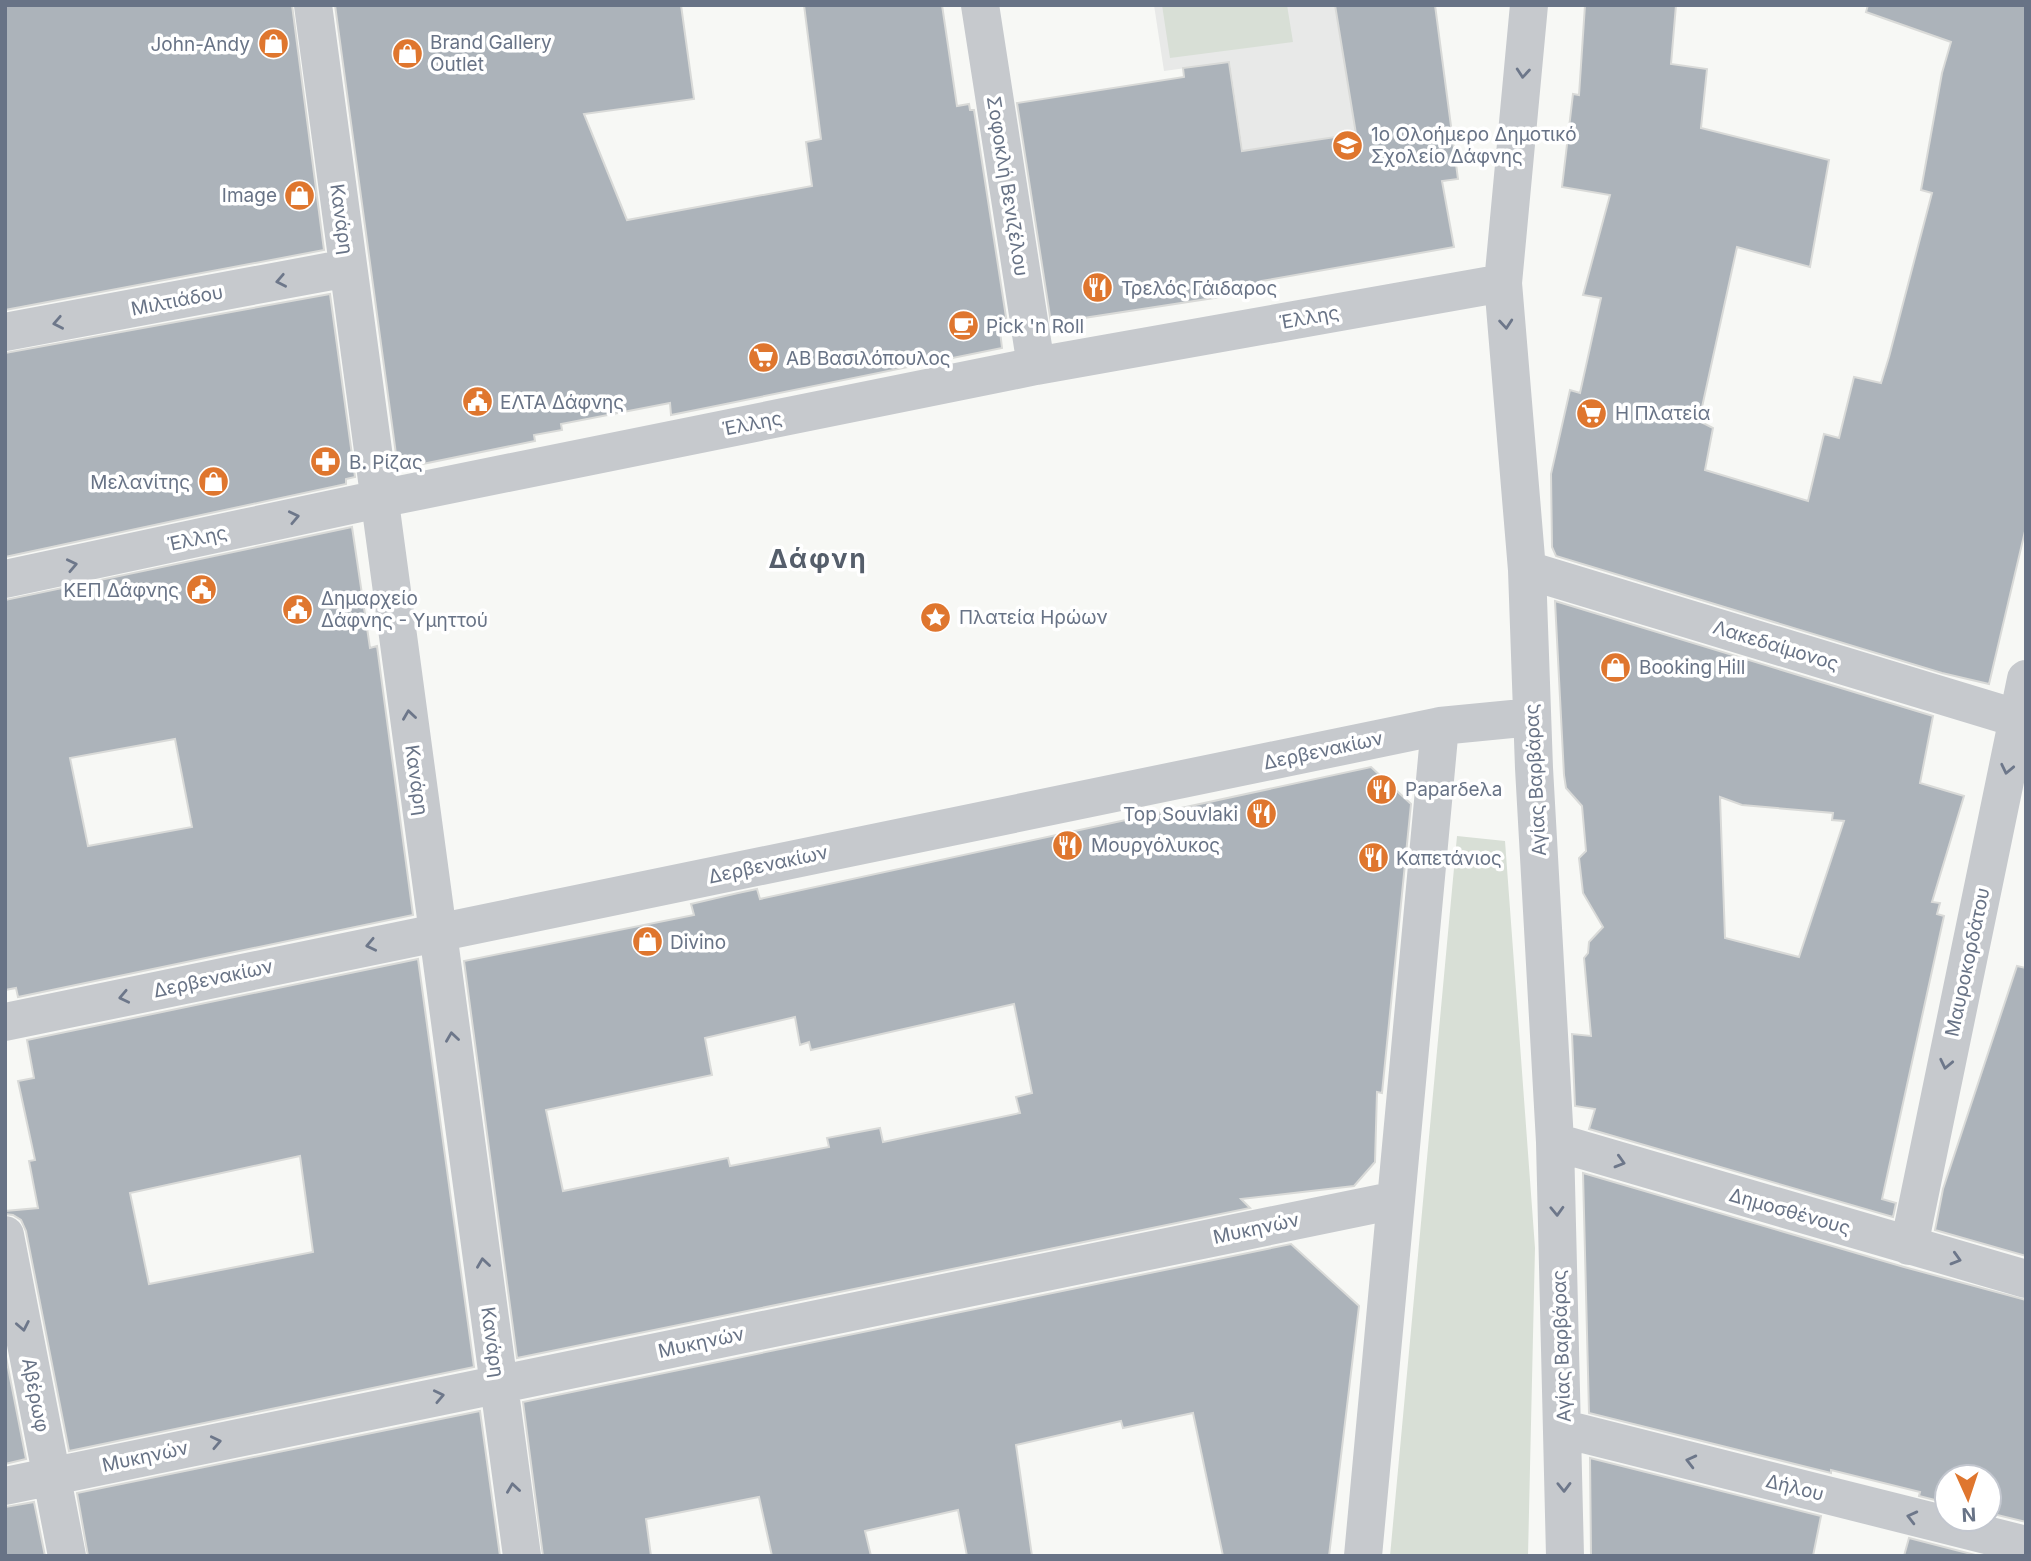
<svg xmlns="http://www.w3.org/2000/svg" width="2031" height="1561" viewBox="0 0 2031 1561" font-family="Inter,sans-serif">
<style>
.built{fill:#e8e9e8}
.green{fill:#d8dfd6}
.building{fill:#acb3ba;stroke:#d9dad8;stroke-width:2;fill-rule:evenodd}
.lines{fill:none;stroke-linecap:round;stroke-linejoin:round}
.minor{stroke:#c6c9cd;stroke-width:38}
.oneway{stroke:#6d778a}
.labels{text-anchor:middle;stroke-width:7;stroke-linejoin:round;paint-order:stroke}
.poi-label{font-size:19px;fill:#687386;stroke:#fff;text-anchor:start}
.street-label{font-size:19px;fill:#687386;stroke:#fff}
.district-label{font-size:26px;font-weight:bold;letter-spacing:2px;fill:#555e6b;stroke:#fff}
</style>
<rect width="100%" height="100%" fill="#f7f8f5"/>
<!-- built -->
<path class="built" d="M1154,5H1440L1435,6L1458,179L1442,182L1243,151L1230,62L1164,71Z"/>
<!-- green -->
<path class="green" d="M1162,5H1287L1293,42L1170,58Z
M1457,836L1505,841L1535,1248L1528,1556H1390Z"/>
<!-- building -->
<path class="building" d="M5,5H292L324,250L5,310Z
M335,5H681L694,99L584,114L627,220L812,186L806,142L821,139L804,5H942L957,106L969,104L970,110H974L1008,330L1000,331L1002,348L671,415L670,403L561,424L562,430L534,435L535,441L398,469Z
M1335,5H1435L1458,179L1442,181L1454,247L1262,281L1259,291L1051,323L1017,103L1184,77L1183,68L1229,62L1242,151L1356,134Z
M1585,5H1676L1671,64L1707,69L1701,128L1829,160L1810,267L1737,247L1699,421L1713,428L1705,470L1808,501L1824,434L1839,438L1854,377L1881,383L1889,357L1932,193L1921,190L1942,73L1951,42L1866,12L1868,5H2026V527L1989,684L1942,673L1556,556L1552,547L1551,474L1570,390L1580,393L1601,298L1583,295L1610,195L1562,187L1573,94L1579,95Z
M330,294L355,477L346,479V484L5,557V353Z
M352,527L370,648L377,646L413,915L18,997L16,988L5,990V600ZM175,739L192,827L88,846L70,758Z
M1555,601L1933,716L1920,783L1964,796L1932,902L1940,903L1937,914L1944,916L1882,1199L1896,1203L1893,1217L1589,1129L1595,1109L1575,1106L1572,1034L1591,1036L1584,958L1588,953L1589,942L1603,927L1583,893L1579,858L1586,851L1582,806L1566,788L1564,775ZM1720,797L1742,805L1833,813L1832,820L1844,821L1799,957L1725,938Z
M1371,767L1411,804L1382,1093L1377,1092L1375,1162L1354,1186L1241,1199L1250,1208L517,1358L464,961L694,915L691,904L738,893L757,889L760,899ZM1014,1004L1032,1093L1016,1097L1020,1113L883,1142L880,1128L827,1138L829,1147L730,1166L728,1158L563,1191L546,1110L712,1075L705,1038L795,1017L800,1045L809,1042L811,1050Z
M418,959L474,1367L69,1451L26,1231L21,1220L13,1215L5,1214V1211L38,1208L29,1161L35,1160L18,1081L34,1078L27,1040ZM300,1156L313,1252L149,1284L130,1193Z
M2017,966L2026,968V1256L1935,1230L1943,1189Z
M1583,1173L1904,1267L2026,1300V1522L1989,1513V1477H1947V1503L1919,1496L1920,1492L1831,1470V1473L1589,1413Z
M1291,1244L1359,1306L1329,1556H1223L1193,1413L1123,1428L1121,1421L1016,1445L1032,1556H967L958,1510L865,1531L871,1556H772L759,1497L646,1519L651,1556H543L523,1402Z
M5,1352L26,1459L5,1464Z
M480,1411L500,1556H88L77,1493Z
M1590,1458L1821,1516L1813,1556H1591Z
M34,1502L45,1556H5V1507Z
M1909,1538L1979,1556H1904Z"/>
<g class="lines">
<!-- minor -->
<path class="minor" d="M313,5L522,1556
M980,5L1036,366
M1529,5L1503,283L1527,570L1534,768L1555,1142L1565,1556
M5,332L348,268
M1527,570L2026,721
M5,579L379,499L1036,366L1503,283
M5,1022L1440,726L1532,717
M1555,1142L2026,1279
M5,1235L67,1556
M1909,1246L2026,679
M1564,1429L2026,1545
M5,1486L1396,1200
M1363,1556L1440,726"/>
</g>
<!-- one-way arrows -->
<defs><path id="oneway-chevron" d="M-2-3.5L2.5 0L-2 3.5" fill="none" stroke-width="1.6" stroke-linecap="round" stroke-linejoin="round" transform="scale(1.75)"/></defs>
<g class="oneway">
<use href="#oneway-chevron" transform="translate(1523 73) rotate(95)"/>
<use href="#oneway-chevron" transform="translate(281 281) rotate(169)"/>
<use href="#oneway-chevron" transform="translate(58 323) rotate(169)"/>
<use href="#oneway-chevron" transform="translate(1506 324) rotate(85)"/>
<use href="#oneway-chevron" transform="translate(294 517) rotate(-12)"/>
<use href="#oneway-chevron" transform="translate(72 565) rotate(-12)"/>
<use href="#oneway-chevron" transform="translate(409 715) rotate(-98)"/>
<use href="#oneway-chevron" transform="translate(2007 769) rotate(102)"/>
<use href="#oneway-chevron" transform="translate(371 945) rotate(168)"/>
<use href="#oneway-chevron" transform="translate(124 997) rotate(168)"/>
<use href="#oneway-chevron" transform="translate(452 1037) rotate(-98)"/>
<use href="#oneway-chevron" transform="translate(1946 1064) rotate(102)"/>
<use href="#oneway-chevron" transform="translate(1620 1162) rotate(16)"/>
<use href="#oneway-chevron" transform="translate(1557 1211) rotate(88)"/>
<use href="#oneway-chevron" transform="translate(1956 1259) rotate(16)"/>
<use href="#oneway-chevron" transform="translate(483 1263) rotate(-98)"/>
<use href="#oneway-chevron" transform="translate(23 1326) rotate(79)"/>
<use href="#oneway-chevron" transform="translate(439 1396) rotate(-12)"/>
<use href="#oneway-chevron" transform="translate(216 1442) rotate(-12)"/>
<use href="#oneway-chevron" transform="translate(1691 1461) rotate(-166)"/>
<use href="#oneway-chevron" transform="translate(1564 1487) rotate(89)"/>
<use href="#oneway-chevron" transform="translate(513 1488) rotate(-98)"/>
<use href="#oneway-chevron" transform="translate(1912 1517) rotate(-166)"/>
</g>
<!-- icons -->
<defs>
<symbol id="shop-disc" viewBox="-11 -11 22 22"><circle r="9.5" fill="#df762e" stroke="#fff"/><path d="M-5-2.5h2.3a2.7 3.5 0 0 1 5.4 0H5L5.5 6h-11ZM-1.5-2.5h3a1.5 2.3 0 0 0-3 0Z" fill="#fff"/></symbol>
<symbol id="school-disc" viewBox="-11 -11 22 22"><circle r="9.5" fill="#df762e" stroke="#fff"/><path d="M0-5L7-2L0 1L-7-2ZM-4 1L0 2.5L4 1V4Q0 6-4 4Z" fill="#fff"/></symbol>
<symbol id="restaurant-disc" viewBox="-11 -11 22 22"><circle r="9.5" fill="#df762e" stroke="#fff"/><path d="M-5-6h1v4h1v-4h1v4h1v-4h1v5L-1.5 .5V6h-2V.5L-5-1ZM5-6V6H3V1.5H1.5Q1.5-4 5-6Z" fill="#fff"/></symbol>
<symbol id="cafe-disc" viewBox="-11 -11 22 22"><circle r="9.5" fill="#df762e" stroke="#fff"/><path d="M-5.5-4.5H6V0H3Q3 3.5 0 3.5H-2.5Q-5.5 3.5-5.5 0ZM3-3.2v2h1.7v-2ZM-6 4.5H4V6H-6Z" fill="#fff"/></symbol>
<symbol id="supermarket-disc" viewBox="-11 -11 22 22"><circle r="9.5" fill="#df762e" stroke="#fff"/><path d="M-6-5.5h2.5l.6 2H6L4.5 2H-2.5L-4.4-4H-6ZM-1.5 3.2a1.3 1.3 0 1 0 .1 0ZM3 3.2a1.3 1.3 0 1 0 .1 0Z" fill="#fff"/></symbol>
<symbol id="civic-disc" viewBox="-11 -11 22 22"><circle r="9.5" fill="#df762e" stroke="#fff"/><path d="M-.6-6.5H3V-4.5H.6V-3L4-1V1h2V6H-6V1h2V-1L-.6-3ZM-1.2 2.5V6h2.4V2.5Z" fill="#fff"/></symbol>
<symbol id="pharmacy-disc" viewBox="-11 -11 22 22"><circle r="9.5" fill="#df762e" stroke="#fff"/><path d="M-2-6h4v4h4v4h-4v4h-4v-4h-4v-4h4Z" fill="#fff"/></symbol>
<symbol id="sight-disc" viewBox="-11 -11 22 22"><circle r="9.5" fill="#df762e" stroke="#fff"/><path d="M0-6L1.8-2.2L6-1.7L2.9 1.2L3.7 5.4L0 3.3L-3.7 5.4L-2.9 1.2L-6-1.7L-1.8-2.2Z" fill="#fff"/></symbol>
</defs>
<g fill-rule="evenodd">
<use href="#shop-disc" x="256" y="26" width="35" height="35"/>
<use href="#shop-disc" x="390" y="36" width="35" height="35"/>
<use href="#school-disc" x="1330" y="128" width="35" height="35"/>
<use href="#shop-disc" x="282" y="178" width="35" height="35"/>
<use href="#restaurant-disc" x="1080" y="270" width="35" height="35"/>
<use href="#cafe-disc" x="946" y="308" width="35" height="35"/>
<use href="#supermarket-disc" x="746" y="340" width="35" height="35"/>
<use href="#civic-disc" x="460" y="384" width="35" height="35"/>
<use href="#supermarket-disc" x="1574" y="396" width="35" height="35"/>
<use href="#pharmacy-disc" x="308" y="444" width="35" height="35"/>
<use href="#shop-disc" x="196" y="464" width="35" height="35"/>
<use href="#civic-disc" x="184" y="572" width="35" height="35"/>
<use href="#civic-disc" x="280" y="592" width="35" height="35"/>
<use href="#sight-disc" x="918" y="600" width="35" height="35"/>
<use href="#shop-disc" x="1598" y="650" width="35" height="35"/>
<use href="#restaurant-disc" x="1364" y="772" width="35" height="35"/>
<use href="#restaurant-disc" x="1244" y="796" width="35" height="35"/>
<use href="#restaurant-disc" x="1050" y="828" width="35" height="35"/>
<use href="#restaurant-disc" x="1356" y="840" width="35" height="35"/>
<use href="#shop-disc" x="630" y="924" width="35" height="35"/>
</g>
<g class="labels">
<!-- poi labels -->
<g class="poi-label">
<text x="430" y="49">Brand Gallery<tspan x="430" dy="22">Outlet</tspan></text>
<text x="250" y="51" text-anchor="end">John-Andy</text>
<text x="1371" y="141">1ο Ολοήμερο Δημοτικό<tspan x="1371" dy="22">Σχολείο Δάφνης</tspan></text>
<text x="277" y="202" text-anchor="end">Image</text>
<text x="1121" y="295">Τρελός Γάιδαρος</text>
<text x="986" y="333">Pick 'n Roll</text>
<text x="786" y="365">ΑΒ Βασιλόπουλος</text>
<text x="500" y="409">ΕΛΤΑ Δάφνης</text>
<text x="1615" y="420">Η Πλατεία</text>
<text x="349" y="469">Β. Ρίζας</text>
<text x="190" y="489" text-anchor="end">Μελανίτης</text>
<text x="179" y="597" text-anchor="end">ΚΕΠ Δάφνης</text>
<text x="321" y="605">Δημαρχείο<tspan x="321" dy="22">Δάφνης - Υμηττού</tspan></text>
<text x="959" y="624">Πλατεία Ηρώων</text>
<text x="1639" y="674">Booking Hill</text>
<text x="1405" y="796">Paparδeλa</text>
<text x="1238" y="821" text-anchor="end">Top Souvlaki</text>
<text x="1091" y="852">Μουργόλυκος</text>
<text x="1396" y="865">Καπετάνιος</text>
<text x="670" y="949">Divino</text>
</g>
<!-- street labels -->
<g class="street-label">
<text transform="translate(1008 186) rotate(81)" y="7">Σοφοκλή Βενιζέλου</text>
<text transform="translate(342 219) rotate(82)" y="7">Κανάρη</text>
<text transform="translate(177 300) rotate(-11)" y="7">Μιλτιάδου</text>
<text transform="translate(1309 317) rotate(-10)" y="7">Έλλης</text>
<text transform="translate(752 423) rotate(-11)" y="7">Έλλης</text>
<text transform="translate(197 538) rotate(-12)" y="7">Έλλης</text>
<text transform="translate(1776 645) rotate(17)" y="7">Λακεδαίμονος</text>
<text transform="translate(1323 750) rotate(-12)" y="7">Δερβενακίων</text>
<text transform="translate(417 780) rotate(82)" y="7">Κανάρη</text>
<text transform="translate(1535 780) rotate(-93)" y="7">Αγίας Βαρβάρας</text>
<text transform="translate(768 864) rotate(-12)" y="7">Δερβενακίων</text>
<text transform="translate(1967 962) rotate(-78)" y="7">Μαυροκορδάτου</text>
<text transform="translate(213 978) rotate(-12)" y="7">Δερβενακίων</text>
<text transform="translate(1790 1211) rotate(16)" y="7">Δημοσθένους</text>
<text transform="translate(1256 1228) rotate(-12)" y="7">Μυκηνών</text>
<text transform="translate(493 1342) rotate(82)" y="7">Κανάρη</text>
<text transform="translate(701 1342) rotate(-12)" y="7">Μυκηνών</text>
<text transform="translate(1561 1346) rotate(-92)" y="7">Αγίας Βαρβάρας</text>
<text transform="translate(36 1395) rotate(79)" y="7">Αβέρωφ</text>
<text transform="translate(145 1456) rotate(-12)" y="7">Μυκηνών</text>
<text transform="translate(1795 1487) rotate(14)" y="7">Δήλου</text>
</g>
<!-- district labels -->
<g class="district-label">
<text x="818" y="568">Δάφνη</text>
</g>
</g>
<!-- border -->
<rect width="2031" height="1561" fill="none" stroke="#687386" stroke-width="14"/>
<!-- north arrow -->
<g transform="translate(1968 1498) rotate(177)"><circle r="33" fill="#ffffff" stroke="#c3c7cf" stroke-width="2"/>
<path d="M0-5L12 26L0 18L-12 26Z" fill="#df762e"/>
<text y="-10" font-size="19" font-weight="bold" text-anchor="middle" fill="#687386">N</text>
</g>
</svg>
